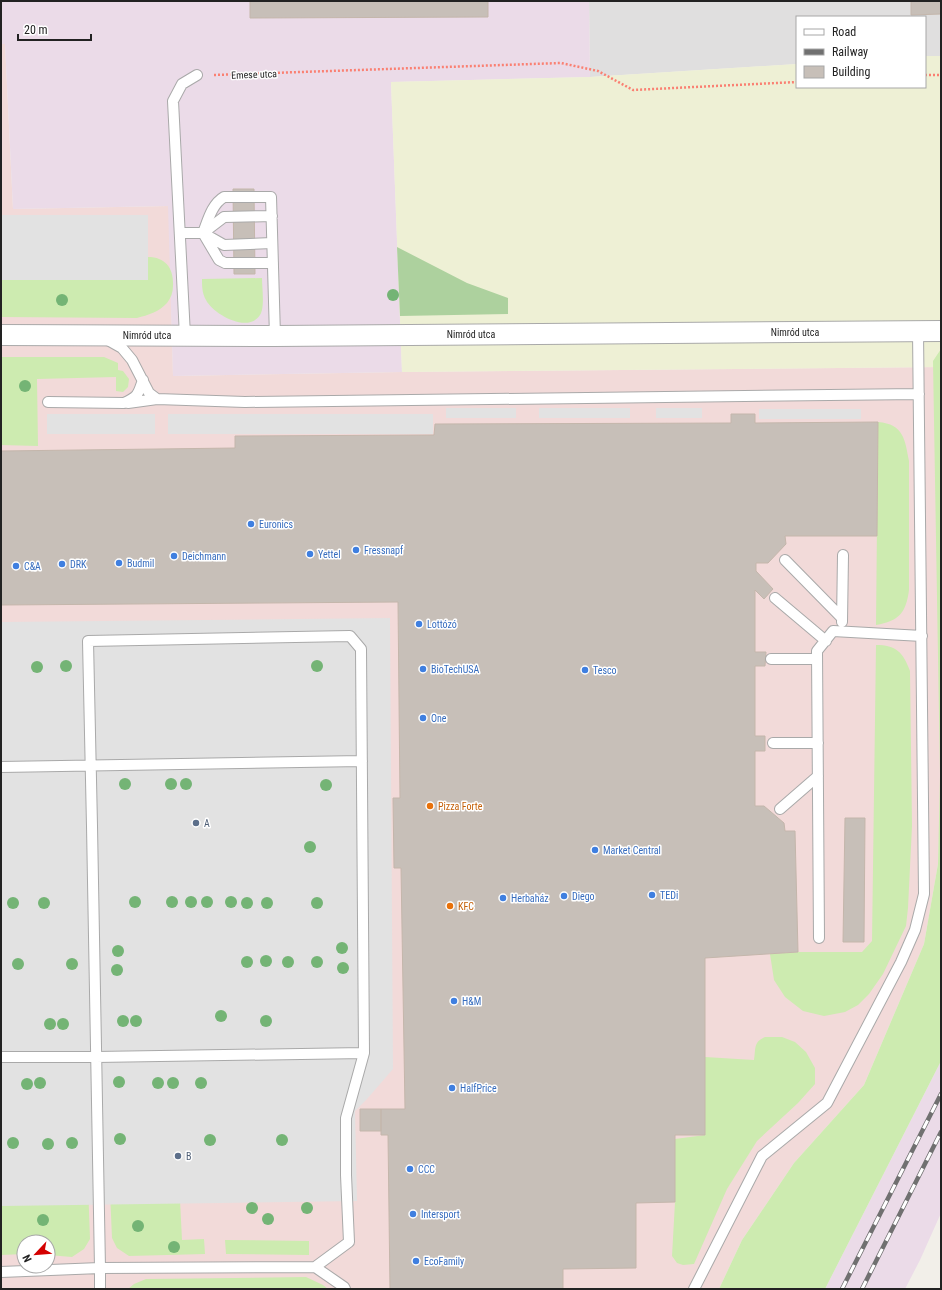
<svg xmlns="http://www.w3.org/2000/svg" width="942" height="1290" viewBox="0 0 942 1290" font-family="'Roboto Condensed',sans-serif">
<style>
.residential{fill:#e0dfdf}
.commercial{fill:#f2dad9;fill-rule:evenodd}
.industrial{fill:#ebdbe8}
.farmland{fill:#eef0d5}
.grass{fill:#cdebb0}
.forest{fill:#add19e}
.parking{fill:#e2e2e2}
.building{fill:#c7bfb8;stroke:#c4b6ab}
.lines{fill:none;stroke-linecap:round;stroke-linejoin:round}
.lane-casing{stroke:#a9a9a9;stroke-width:12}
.street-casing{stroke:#a9a9a9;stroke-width:22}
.path{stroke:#fa8072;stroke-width:2.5;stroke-dasharray:2 2;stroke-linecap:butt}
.lane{stroke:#fff;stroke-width:10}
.street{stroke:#fff;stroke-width:20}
.rail-casing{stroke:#707070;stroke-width:4.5}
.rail{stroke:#fff;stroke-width:3;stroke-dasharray:9;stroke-linecap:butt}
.tree{fill:#74b475}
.shop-dot{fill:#3f7fe0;stroke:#fff;stroke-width:1.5}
.food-dot{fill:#e8710a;stroke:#fff;stroke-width:1.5}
.service-dot{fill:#5c6f8a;stroke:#fff;stroke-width:1.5}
.labels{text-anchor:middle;stroke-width:3;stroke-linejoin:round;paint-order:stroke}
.street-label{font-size:10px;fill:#222;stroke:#fff}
.shop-label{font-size:10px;fill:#366cbe;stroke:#fff;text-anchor:start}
.food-label{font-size:10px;fill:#c56008;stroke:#fff;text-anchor:start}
.service-label{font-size:10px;fill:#4e5e75;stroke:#fff;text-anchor:start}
</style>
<rect width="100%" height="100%" fill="#f2efe9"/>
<!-- residential -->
<path class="residential" d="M589,1H941V56H925V17H797V64L590,77Z"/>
<!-- commercial -->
<path class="commercial" d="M1,44H5L13,209L169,206L173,376L402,372L941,367V775L938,864L924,944L864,1085L794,1163L742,1240L719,1289H1ZM24,1242H48V1266H24Z"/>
<!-- industrial -->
<path class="industrial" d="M1,1H589L590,77L391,82L402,372L173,376L168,206L13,209L5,44H1Z
M941,1061V1213L920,1260L905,1289H825Z"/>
<!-- farmland -->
<path class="farmland" d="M925,56H941V367L402,372L391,82L590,77L797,64V87H925Z"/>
<!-- grass -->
<path class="grass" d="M148,257C166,257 174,269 173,286C173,292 171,298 167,303C159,312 148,315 137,318L1,317V280H148Z
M262,278C262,288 265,307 260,315C248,334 213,314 206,300C202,293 202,286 202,279Z
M941,349V1061L825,1289H719L742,1240L794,1163L864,1085L924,944L938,864L940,775L933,361Z
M1,357H104L118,363V370L123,371L129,379L128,387L123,392L116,391V377L37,379L38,446L1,445Z
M878,422C904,424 905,440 909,461V590C906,613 899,621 876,625Z
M876,645C896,645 903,652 910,671L912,826L908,908L906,926L883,974L869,994L858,1005L845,1012L824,1016L803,1011L785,997L774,980L770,954L798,952H862L872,941Z
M765,1037H782L795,1042L806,1052L815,1068V1084L798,1103L757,1141L727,1189L694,1264L683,1265L677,1263L672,1256L675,1202V1139L705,1135V1057L754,1060C756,1049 753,1042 765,1037Z
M88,1184L90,1239L84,1249L72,1257L48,1255V1242H24V1254L1,1255V1202Z
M110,1192L180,1200L182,1240L204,1239L205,1254L129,1256L117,1248L112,1238Z
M225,1240L309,1241V1255L226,1254Z
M306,1277L323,1285L328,1289H128L134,1284L146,1279Z"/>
<!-- forest -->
<path class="forest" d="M397,247L467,283L508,298V314L400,316Z"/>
<!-- parking -->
<path class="parking" d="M1,215H148V280H1Z
M446,408H516V418H446Z
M539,408H630V418H539Z
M656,408H702V418H656Z
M759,409H861V419H759Z
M47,414H155V434H47Z
M168,414H433V434H168Z
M390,618L393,1069L367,1099L355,1111L357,1201L1,1206V622Z"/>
<!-- building -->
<path class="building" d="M250,1H488V17L250,18Z
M911,1H941V14L911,15Z
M233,189H254L255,274H234Z
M731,414H755V423L878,422L877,536H785L786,544L768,563H756V571L773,589L764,599L755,590V652H766L765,666H755V736H765V751H755V806H764L784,823L785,831H795L798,952L705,958V1135H675V1202L636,1203V1268L563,1269V1289H390L388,1135H381V1109H405L401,868H394L393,798H400L398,602L1,605V451L235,448V436L434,435L435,424L731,423Z
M845,818H865L864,942H843Z
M360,1109H381V1131H360Z"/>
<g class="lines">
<defs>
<path id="lane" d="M180,233H203L224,245L272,243
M203,233L224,217L272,216
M273,263H225L219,260L203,233C208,220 212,204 224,197H271L275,336
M185,336L173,101L182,84L197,75
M106,339L122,348L132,360L149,393L157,399L245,402L919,394
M48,402L124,403C139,396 138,394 143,380
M128,403L157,399
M785,560L842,618
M775,598L826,641
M842,622L843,555
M771,659H817
M773,743H818
M1,767L362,761
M780,809L818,776
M819,938L817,651L833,631L922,636
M1,1057H96L364,1053
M315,1267L349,1242L346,1175V1118L364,1053L361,649L350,636L88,641L92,826L100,1268L315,1267L344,1287L345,1289
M1,1272L100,1268V1289
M694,1289L762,1156L827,1103L901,962L915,930L924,894L918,331"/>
<path id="street" d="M1,335L275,336L941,331"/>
</defs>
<!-- lane casing -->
<use href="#lane" class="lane-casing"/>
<!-- street casing -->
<use href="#street" class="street-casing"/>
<!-- path -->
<path class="path" d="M214,75L561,63L598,71L633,90L797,82
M925,75H941"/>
<!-- lane -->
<use href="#lane" class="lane"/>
<!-- street -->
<use href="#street" class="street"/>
<defs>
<path id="rail" d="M842,1289L941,1094
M862,1289L941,1132"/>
</defs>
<!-- rail casing -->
<use href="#rail" class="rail-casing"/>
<!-- rail -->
<use href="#rail" class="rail"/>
</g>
<!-- trees -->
<g class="tree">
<circle cx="393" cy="295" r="6"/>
<circle cx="62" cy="300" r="6"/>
<circle cx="25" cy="386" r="6"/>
<circle cx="66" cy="666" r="6"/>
<circle cx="317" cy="666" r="6"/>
<circle cx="37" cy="667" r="6"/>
<circle cx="125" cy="784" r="6"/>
<circle cx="171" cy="784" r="6"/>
<circle cx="186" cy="784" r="6"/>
<circle cx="326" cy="785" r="6"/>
<circle cx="310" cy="847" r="6"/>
<circle cx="135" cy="902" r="6"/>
<circle cx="172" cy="902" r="6"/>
<circle cx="191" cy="902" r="6"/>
<circle cx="207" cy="902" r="6"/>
<circle cx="231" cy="902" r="6"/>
<circle cx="13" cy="903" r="6"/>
<circle cx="44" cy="903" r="6"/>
<circle cx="247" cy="903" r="6"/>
<circle cx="267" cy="903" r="6"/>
<circle cx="317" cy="903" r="6"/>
<circle cx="342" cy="948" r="6"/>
<circle cx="118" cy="951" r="6"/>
<circle cx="266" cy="961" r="6"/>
<circle cx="247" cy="962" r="6"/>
<circle cx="288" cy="962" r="6"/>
<circle cx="317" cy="962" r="6"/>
<circle cx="18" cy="964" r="6"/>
<circle cx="72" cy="964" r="6"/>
<circle cx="343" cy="968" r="6"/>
<circle cx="117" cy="970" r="6"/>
<circle cx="221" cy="1016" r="6"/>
<circle cx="123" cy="1021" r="6"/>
<circle cx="136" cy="1021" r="6"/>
<circle cx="266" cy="1021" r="6"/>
<circle cx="50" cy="1024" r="6"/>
<circle cx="63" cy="1024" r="6"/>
<circle cx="119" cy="1082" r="6"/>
<circle cx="40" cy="1083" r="6"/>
<circle cx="158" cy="1083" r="6"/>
<circle cx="173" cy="1083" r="6"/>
<circle cx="201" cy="1083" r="6"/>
<circle cx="27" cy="1084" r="6"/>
<circle cx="120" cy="1139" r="6"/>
<circle cx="210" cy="1140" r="6"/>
<circle cx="282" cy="1140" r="6"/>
<circle cx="13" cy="1143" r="6"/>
<circle cx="72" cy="1143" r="6"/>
<circle cx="48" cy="1144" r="6"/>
<circle cx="252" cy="1208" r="6"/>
<circle cx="307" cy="1208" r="6"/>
<circle cx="268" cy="1219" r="6"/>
<circle cx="43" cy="1220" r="6"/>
<circle cx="138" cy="1226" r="6"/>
<circle cx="174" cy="1247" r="6"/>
</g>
<!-- markers -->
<g class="shop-dot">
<circle cx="251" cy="524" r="4"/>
<circle cx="356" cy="550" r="4"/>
<circle cx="310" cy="554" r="4"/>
<circle cx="174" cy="556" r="4"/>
<circle cx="119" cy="563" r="4"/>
<circle cx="62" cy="564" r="4"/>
<circle cx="16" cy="566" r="4"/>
<circle cx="419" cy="624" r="4"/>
<circle cx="423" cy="669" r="4"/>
<circle cx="585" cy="670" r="4"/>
<circle cx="423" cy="718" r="4"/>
<circle cx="595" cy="850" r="4"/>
<circle cx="652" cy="895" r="4"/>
<circle cx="564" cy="896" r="4"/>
<circle cx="503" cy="898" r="4"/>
<circle cx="454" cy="1001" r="4"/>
<circle cx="452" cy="1088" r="4"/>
<circle cx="410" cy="1169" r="4"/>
<circle cx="413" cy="1214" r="4"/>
<circle cx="416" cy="1261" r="4"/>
</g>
<g class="food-dot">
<circle cx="430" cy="806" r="4"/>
<circle cx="450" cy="906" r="4"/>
</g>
<g class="service-dot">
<circle cx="196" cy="823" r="4"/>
<circle cx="178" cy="1156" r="4"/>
</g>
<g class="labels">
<!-- street labels -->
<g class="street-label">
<text transform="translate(254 74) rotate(-2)" y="4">Emese utca</text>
<text x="795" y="336">Nimród utca</text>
<text x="471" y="338">Nimród utca</text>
<text x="147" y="339">Nimród utca</text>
</g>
<!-- shop labels -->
<g class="shop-label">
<text x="259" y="528">Euronics</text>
<text x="364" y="554">Fressnapf</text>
<text x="318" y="558">Yettel</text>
<text x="182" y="560">Deichmann</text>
<text x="127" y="567">Budmil</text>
<text x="70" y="568">DRK</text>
<text x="24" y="570">C&amp;A</text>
<text x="427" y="628">Lottózó</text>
<text x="431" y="673">BioTechUSA</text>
<text x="593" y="674">Tesco</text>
<text x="431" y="722">One</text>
<text x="603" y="854">Market Central</text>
<text x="660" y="899">TEDi</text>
<text x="572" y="900">Diego</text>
<text x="511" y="902">Herbaház</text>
<text x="462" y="1005">H&amp;M</text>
<text x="460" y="1092">HalfPrice</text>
<text x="418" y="1173">CCC</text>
<text x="421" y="1218">Intersport</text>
<text x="424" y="1265">EcoFamily</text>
</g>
<!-- food labels -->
<g class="food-label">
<text x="438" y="810">Pizza Forte</text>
<text x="458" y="910">KFC</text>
</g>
<!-- service labels -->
<g class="service-label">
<text x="204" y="827">A</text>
<text x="186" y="1160">B</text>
</g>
</g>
<!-- border -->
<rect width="942" height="1290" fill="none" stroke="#222222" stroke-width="4"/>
<!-- legend -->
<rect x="796" y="16" width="130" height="72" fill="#ffffff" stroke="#a7a7a7"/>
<rect x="804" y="29" width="20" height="6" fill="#ffffff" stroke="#a7a7a7"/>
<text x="832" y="36" font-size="12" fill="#222222">Road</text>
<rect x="804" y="49" width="20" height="6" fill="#707070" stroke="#a7a7a7"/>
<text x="832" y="56" font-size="12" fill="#222222">Railway</text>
<rect x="804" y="66" width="20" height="12" fill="#c7bfb8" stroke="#a7a7a7"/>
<text x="832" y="76" font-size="12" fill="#222222">Building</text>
<!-- north arrow -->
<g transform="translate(36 1254) rotate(244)"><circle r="19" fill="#ffffff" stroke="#a7a7a7"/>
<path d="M0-3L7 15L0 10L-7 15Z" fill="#d40000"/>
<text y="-6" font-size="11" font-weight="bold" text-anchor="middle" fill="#222222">N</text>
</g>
<!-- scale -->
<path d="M18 34v6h73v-6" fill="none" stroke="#222222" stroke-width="2"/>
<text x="24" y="34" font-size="12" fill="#222222" stroke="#ffffff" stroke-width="3" paint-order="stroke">20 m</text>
</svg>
